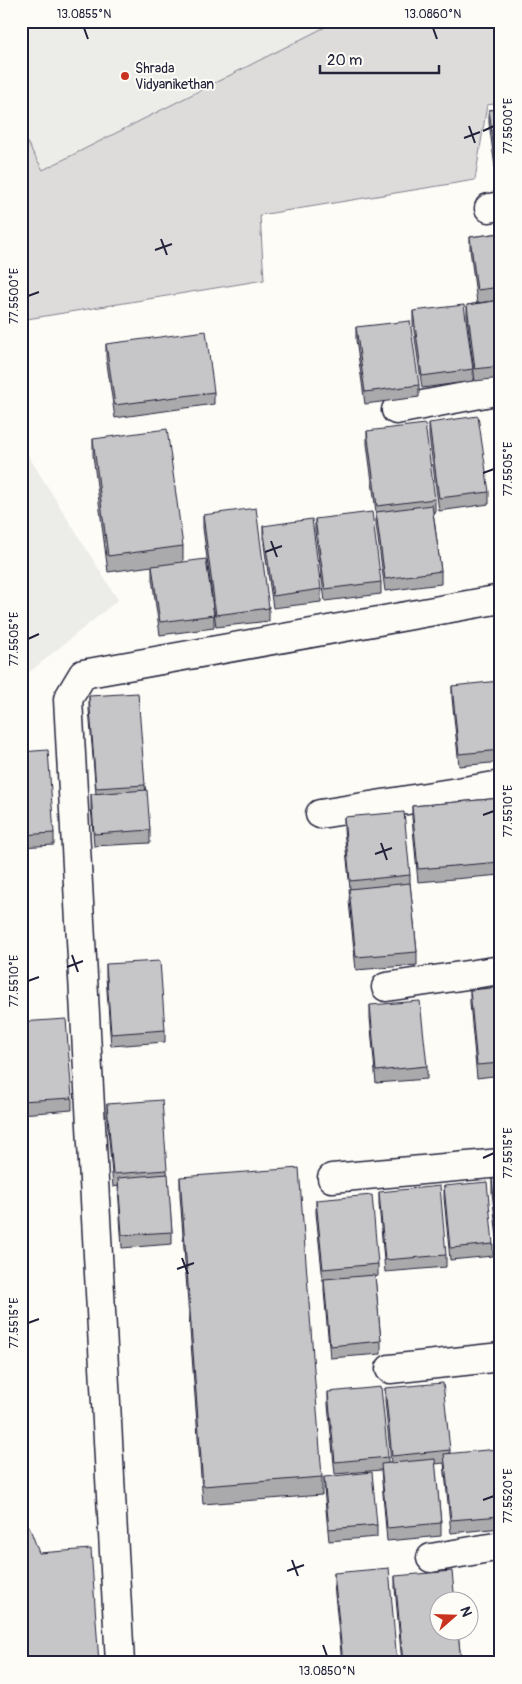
<svg xmlns="http://www.w3.org/2000/svg" width="522" height="1684" viewBox="0 0 522 1684" font-family="Pangolin,sans-serif">
<style>
.built{fill:#ecece9}
.green{fill:#dddcdb;stroke:#807f8b}
.lines{fill:none;stroke-linecap:round;stroke-linejoin:round}
.street-casing{stroke:#22223b;stroke-width:31}
.street{stroke:#fdfcf7;stroke-width:28}
.wall{fill:#aaaaac;stroke:#22223b}
.building{fill:#c6c6c8;stroke:#22223b}
.ticks{fill:none;stroke:#22223b;stroke-width:2}
.poi-dot{fill:#c8321e;stroke:#fdfcf7;stroke-width:2}
.labels{text-anchor:middle;stroke-width:4;stroke-linejoin:round;paint-order:stroke}
.poi-label{font-size:14px;fill:#22223b;stroke:#fdfcf7;text-anchor:start}
.neatline{fill:none;stroke:#22223b;stroke-width:2}
.ticks-label{font-size:12px;text-anchor:middle;fill:#22223b}
</style>
<rect width="100%" height="100%" fill="#fdfcf7"/>
<filter id="ink" filterUnits="userSpaceOnUse"><feTurbulence type="fractalNoise" baseFrequency=".02" numOctaves="2"/><feDisplacementMap in="SourceGraphic" scale="10" xChannelSelector="R" yChannelSelector="G"/><feConvolveMatrix kernelMatrix="1 2 1 2 8 2 1 2 1" color-interpolation-filters="sRGB"/></filter>
<g filter="url(#ink)">
<!-- built -->
<path class="built" d="M21,21H337L43,170L21,132Z
M21,444L118,600L27,674L21,676Z"/>
<!-- green -->
<path class="green" d="M337,21H501V103L487,105L475,180L260,215L264,280L21,320V132L43,170Z"/>
<g class="lines">
<defs>
<path id="street" d="M489,208L501,206
M396,410L501,390
M320,814L501,785
M386,987L501,970
M332,1178L501,1163
M390,1369L501,1357
M431,1558L501,1546
M120,1663L68,699L83,674L501,599"/>
</defs>
<!-- street casing -->
<use href="#street" class="street-casing"/>
<!-- street -->
<use href="#street" class="street"/>
</g>
<!-- wall -->
<path class="wall" d="M501,109V189H498L489,123V110Z
M501,233V300L477,303L470,249V237Z
M501,300V378L475,381L467,317V305Z
M413,311L473,369V381L422,388L413,324Z
M356,327L419,385V397L365,404L356,340Z
M106,344L214,392V404L115,418L106,357Z
M429,423L489,492V504L439,511L429,436Z
M367,431L435,499V512H433L441,571V584L385,591L376,524V512L367,444Z
M93,439L183,546V562L214,615V628L160,635L152,578V566L108,572L93,455Z
M203,515L269,608V621L216,627L203,528Z
M315,519L381,582V594L325,601L315,531Z
M263,526L321,589V602L273,608L263,538Z
M452,686L501,695V762L459,766L452,698Z
M89,696L145,785L150,830V843L94,846L91,807V794H96L89,709Z
M21,752L54,833V845L21,847Z
M501,798V875L418,882L412,818V806Z
M344,817L410,875V883L417,952V965L356,970L349,901L350,889L344,830Z
M106,964L165,1030V1042L111,1046L106,976Z
M501,987V1075L477,1078L470,1003V990Z
M370,1005L427,1066V1079L376,1083L370,1018Z
M21,1022L72,1098V1110L21,1114Z
M107,1104L167,1170L172,1232V1244L122,1248L118,1186L113,1187L107,1117Z
M180,1177L322,1477V1495L203,1504L180,1195Z
M501,1178V1257H499L492,1192V1179Z
M444,1186L493,1244V1256L450,1260L444,1198Z
M379,1192L446,1255V1267L385,1272L379,1204Z
M316,1200L378,1264V1276L375,1277L381,1341V1354L330,1358L324,1291V1281H323L316,1213Z
M385,1388L450,1450V1454L501,1475V1528L451,1533L444,1463L435,1464L441,1523V1536L387,1541L381,1470L335,1474L328,1405V1392L388,1457V1463H391L385,1401Z
M324,1477L377,1525V1537L329,1541L324,1489Z
M334,1573L397,1663H342L334,1585Z
M395,1576L458,1632L461,1663H402L395,1588Z"/>
<!-- building -->
<path class="building" d="M501,109V177H498L489,110Z
M501,233V287L477,290L470,237Z
M501,300V366L475,369L467,305Z
M464,305L473,369L422,376L413,311Z
M410,321L419,385L365,392L356,327Z
M206,331L214,392L115,405L106,344Z
M478,416L489,492L439,498L429,423Z
M425,424L435,499L377,506L367,431Z
M167,429L183,546L108,556L93,439Z
M432,505L441,571L385,579L376,512Z
M256,508L269,608L216,615L203,515Z
M372,512L381,582L325,589L315,519Z
M312,519L321,589L273,596L263,526Z
M206,559L214,615L160,622L152,566Z
M499,681L501,695V750L459,754L452,686Z
M138,693L145,785L96,788L89,696Z
M48,750L54,833L21,835V752Z
M147,790L150,830L94,834L91,794Z
M501,798V862L418,869L412,806Z
M404,812L410,875L350,881L344,817Z
M410,883L417,952L356,957L349,889Z
M160,961L165,1030L111,1034L106,964Z
M501,987V1063L477,1065L470,990Z
M420,1001L427,1066L376,1071L370,1005Z
M66,1019L72,1098L21,1101V1022Z
M162,1100L167,1170L113,1174L107,1104Z
M299,1168L322,1477L203,1486L180,1177Z
M168,1174L172,1232L122,1235L118,1178Z
M501,1178V1245H499L492,1179Z
M487,1182L493,1244L450,1248L444,1186Z
M440,1186L446,1255L385,1260L379,1192Z
M372,1195L378,1264L323,1269L316,1200Z
M375,1275L381,1341L330,1346L324,1279Z
M443,1383L450,1450L392,1456L385,1388Z
M381,1387L388,1457L335,1462L328,1392Z
M498,1449L501,1475V1516L451,1520L444,1454Z
M435,1459L441,1523L387,1528L381,1464Z
M372,1472L377,1525L329,1529L324,1477Z
M21,1525L29,1526L39,1553L91,1549L99,1663H21Z
M389,1568L397,1663H343L334,1573Z
M452,1571L455,1602H440V1632H458L461,1661L443,1663H403L395,1576Z
M501,1654V1663H475Z"/>
</g>
<!-- ticks -->
<path class="ticks" d="M84,28L88,39M433,28L437,39M469,126L475,143M483,131L494,126M464,138L480,132M161,239L167,255M155,250L172,244M28,296L39,292M483,473L494,469M271,541L277,557M265,552L282,546M28,639L39,634M483,815L494,811M381,843L387,860M375,854L392,848M72,955L78,972M67,967L83,961M28,981L39,977M483,1158L494,1153M182,1258L188,1274M177,1269L194,1263M28,1323L39,1319M483,1500L494,1496M292,1560L298,1576M287,1571L304,1565M323,1645L327,1656"/>
<!-- markers -->
<circle class="poi-dot" cx="125" cy="76" r="5"/>
<g class="labels">
<!-- poi labels -->
<g class="poi-label">
<text x="135" y="73">Shrada<tspan x="135" dy="16">Vidyanikethan</tspan></text>
</g>
</g>
<!-- margin -->
<rect width="522" height="1684" fill="none" stroke="#fdfcf7" stroke-width="55"/>
<!-- north arrow -->
<g transform="translate(454 1616) rotate(70)"><circle r="24" fill="#fdfcf7" stroke="#a5a5ac"/>
<path d="M0-4L9 19L0 12L-9 19Z" fill="#c8321e"/>
<text y="-8" font-size="14" font-weight="bold" text-anchor="middle" fill="#22223b">N</text>
</g>
<!-- scale -->
<path d="M320 65v8h119v-8" fill="none" stroke="#22223b" stroke-width="2.5"/>
<text x="327" y="65" font-size="15" fill="#22223b" stroke="#fdfcf7" stroke-width="4" paint-order="stroke">20 m</text>
<rect x="28" y="28" width="466" height="1628" class="neatline"/>
<g class="ticks-label">
<text x="84" y="18">13.0855°N</text>
<text x="433" y="18">13.0860°N</text>
<text transform="translate(508 126) rotate(-90)" y="4">77.5500°E</text>
<text transform="translate(14 296) rotate(-90)" y="4">77.5500°E</text>
<text transform="translate(508 469) rotate(-90)" y="4">77.5505°E</text>
<text transform="translate(14 639) rotate(-90)" y="4">77.5505°E</text>
<text transform="translate(508 811) rotate(-90)" y="4">77.5510°E</text>
<text transform="translate(14 981) rotate(-90)" y="4">77.5510°E</text>
<text transform="translate(508 1153) rotate(-90)" y="4">77.5515°E</text>
<text transform="translate(14 1323) rotate(-90)" y="4">77.5515°E</text>
<text transform="translate(508 1496) rotate(-90)" y="4">77.5520°E</text>
<text x="327" y="1675">13.0850°N</text>
</g>
</svg>
